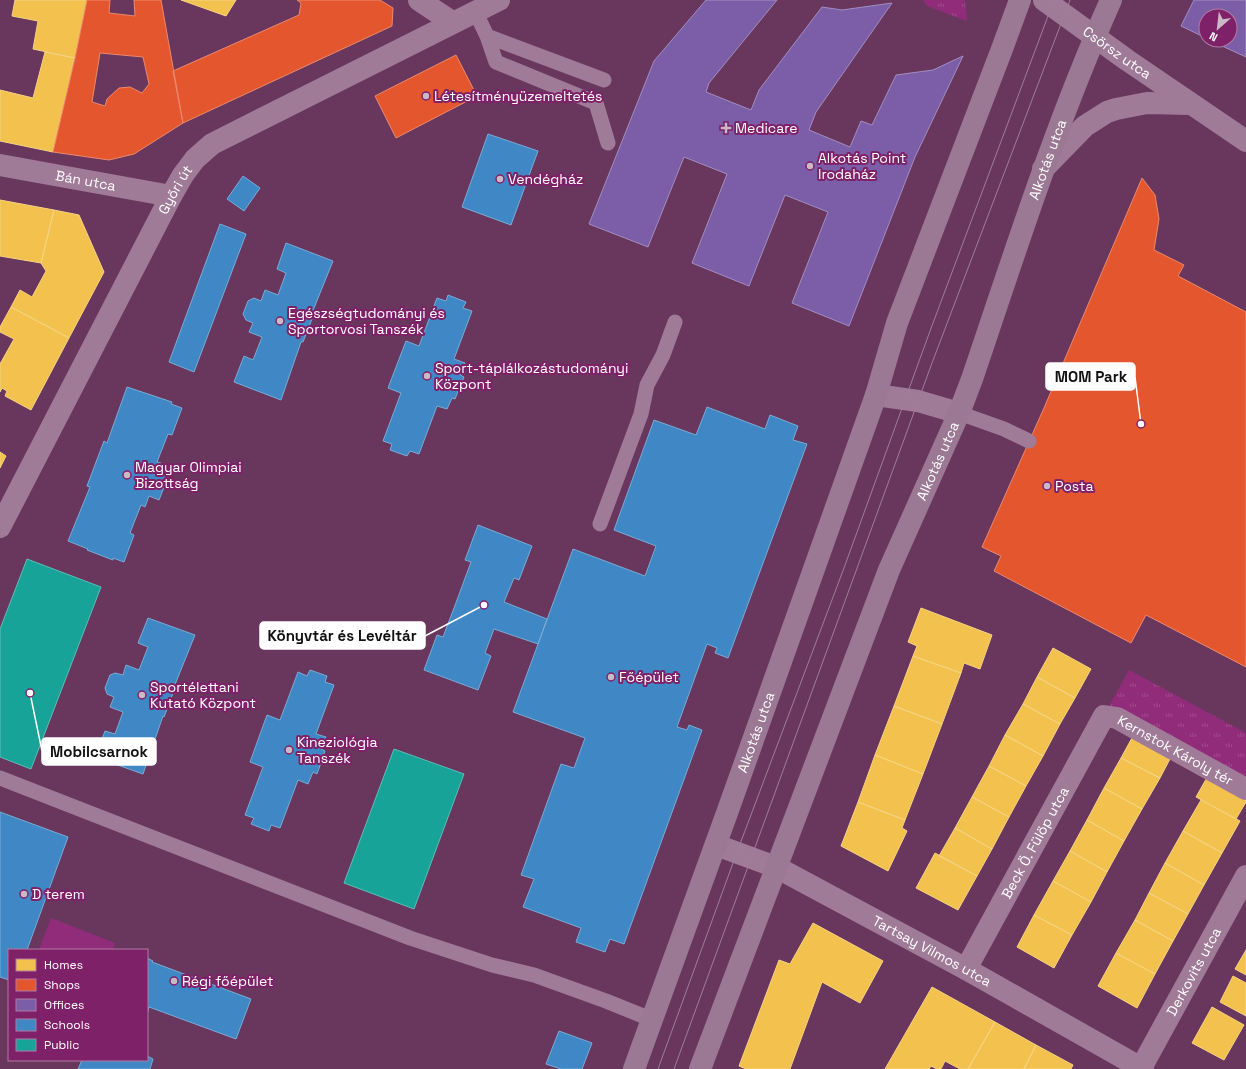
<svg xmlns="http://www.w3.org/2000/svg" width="1246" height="1069" viewBox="0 0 1246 1069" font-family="'Space Grotesk',sans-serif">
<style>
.grass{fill:url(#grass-tufts)}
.park{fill:#912c7a}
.homes{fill:#f2c14e;stroke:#f6d483}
.shops{fill:#e4572e;stroke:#ec896d;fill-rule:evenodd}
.offices{fill:#7b5ea7;stroke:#a38ec1}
.schools{fill:#3f88c5;stroke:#79acd6}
.public{fill:#17a398;stroke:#5dbfb7}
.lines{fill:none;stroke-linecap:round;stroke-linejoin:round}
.service{stroke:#a07b98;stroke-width:15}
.minor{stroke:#a07b98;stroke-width:22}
.secondary{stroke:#9b7893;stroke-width:22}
.tram{stroke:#a07e98;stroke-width:1}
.poi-dot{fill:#cab9c6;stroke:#7f2168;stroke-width:1.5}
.labels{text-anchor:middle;stroke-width:4;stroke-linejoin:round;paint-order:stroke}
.street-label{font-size:14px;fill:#fff;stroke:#7f2168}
.poi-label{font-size:14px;fill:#fff;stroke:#7f2168;text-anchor:start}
.leader{fill:none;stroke:#fff;stroke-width:1.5}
.callout-dot{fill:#fff;stroke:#7f2168;stroke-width:1.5}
.callout{fill:#fff;stroke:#fff;stroke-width:1.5}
.callout-label{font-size:15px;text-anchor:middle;font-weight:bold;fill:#111}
</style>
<defs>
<pattern id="grass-tufts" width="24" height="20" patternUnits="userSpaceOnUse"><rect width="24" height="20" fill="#912c7a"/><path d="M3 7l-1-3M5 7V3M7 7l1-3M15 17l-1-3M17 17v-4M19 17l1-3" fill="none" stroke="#a24c8e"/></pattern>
</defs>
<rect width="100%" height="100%" fill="#69375d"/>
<!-- grass -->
<path class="grass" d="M923,0H965L967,21L927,6Z
M1129,670L1246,733V785L1107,710Z"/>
<!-- park -->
<path class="park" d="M51,918L115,943L113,950H39Z"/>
<!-- homes -->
<path class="homes" d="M15,0H87L75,58L33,49L38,21L12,16Z
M181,0H236L226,16Z
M45,52L75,58L53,152L0,141V90L33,98Z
M0,200L54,210L41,263L0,256Z
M54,210L79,215L104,272L69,338L11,307L20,290L32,297L46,271L41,263Z
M11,307L69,338L31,410L5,396L7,391L2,388L0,392V364L14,339L0,332V327Z
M0,452L6,456L0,468Z
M921,608L992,635L980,669L964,663L961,673L913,656L917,646L908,642Z
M1053,648L1091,669L1075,698L1037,677Z
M913,656L961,673L942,724L894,706Z
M1037,677L1075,698L1060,724L1023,704Z
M1023,704L1060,724L1043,756L1005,735Z
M894,706L942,724L923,774L875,755Z
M1005,735L1043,756L1026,786L989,766Z
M1133,736L1171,757L1160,778L1121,758Z
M875,755L923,774L905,820L858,802Z
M1121,758L1160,778L1142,809L1104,788Z
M989,766L1026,786L1009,817L972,797Z
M1209,774L1246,794V802L1236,819L1196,797Z
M1104,788L1142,809L1124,841L1087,820Z
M972,797L1009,817L992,849L955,828Z
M1201,800L1240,821L1222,853L1183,831Z
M858,802L905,820L902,828L907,831L888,871L841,846Z
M1087,820L1124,841L1107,872L1070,851Z
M955,828L992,849L977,876L939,856Z
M1183,831L1222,853L1204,885L1165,863Z
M1070,851L1107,872L1091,902L1053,881Z
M935,853L977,876L958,910L916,888Z
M1165,863L1204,885L1188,914L1149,893Z
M1053,881L1091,902L1072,935L1034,915Z
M1149,893L1188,914L1173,941L1135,920Z
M1034,915L1072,935L1054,968L1017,947Z
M1135,920L1173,941L1155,974L1116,953Z
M813,923L883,961L860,1003L822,982L790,1069H746L739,1066L779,960L790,964Z
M1246,950V975L1235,969Z
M1116,953L1155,974L1137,1008L1098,986Z
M1233,976L1246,983V1016L1220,1002Z
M932,987L995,1022L968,1069H960L945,1061L941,1069H937L931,1066L929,1069H885Z
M1212,1007L1244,1025L1224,1060L1192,1043Z
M995,1022L1036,1045L1024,1069H968Z
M1036,1045L1073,1065L1071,1069H1024Z"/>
<!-- shops -->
<path class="shops" d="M87,0H110L109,13L135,16L134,0H161L183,123L134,154L109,160L53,152L75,58ZM100,53L143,57L149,84L142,93L130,87L119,88L107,99L105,106L92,102Z
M297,0H380L393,8L392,26L183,123L173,71L299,15L301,3Z
M456,55L477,96L396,138L375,96Z
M1142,178L1155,195L1159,219L1154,250L1184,265L1178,276L1246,312V667L1146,615L1131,643L994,571L1001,556L982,547L1044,408Z"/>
<!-- offices -->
<path class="offices" d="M706,0H777L709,83L706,92L751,110L759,90L822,7L842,10L892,3L816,112L809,130L850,147L861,121L872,125L896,75L933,70L963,56L915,157L849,326L792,303L828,212L785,195L749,286L692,263L727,174L684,157L648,247L589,224L654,61Z
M1194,0H1246V57L1209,40H1230V16H1206V38L1181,26Z"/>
<!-- schools -->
<path class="schools" d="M488,134L538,151L511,225L462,207Z
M243,176L260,188L244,211L227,199Z
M220,224L246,234L194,372L169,362Z
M286,243L333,261L310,318L312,319L303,342H301L281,400L234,382L244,356L253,360L262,337L249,332L253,323L246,320L243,314L248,301L254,298L261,301L265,290L278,295L286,273L277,269Z
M448,295L466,302L463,308L472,311L454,359L465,363L460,375L464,377L455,399L452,398L447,409L437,406L419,454L410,451L407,456L390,450L392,444L383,441L401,393L388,388L406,341L419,346L437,298L446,301Z
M127,387L172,402L171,404L182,408L172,435L168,434L157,462L161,463L157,473L168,477L159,500L149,496L145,507L141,505L130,533L134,535L124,562L113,558V560L87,550L88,549L68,541L90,487L87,486L104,441L107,443Z
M707,407L765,429L770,415L798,426L793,440L807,444L728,658L715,653L717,648L707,644L677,727L687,730L689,725L702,730L624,944L610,939L605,952L576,942L581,928L523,907L534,879L521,875L561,764L574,768L585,738L513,712L573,549L645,576L656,546L614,530L654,420L696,435Z
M478,525L532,546L519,580L514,578L504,602L547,619L538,644L494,629L485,653L491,656L478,690L424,670L437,635L443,637L457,600L471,562L465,560Z
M148,618L195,635L172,692L173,693L164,717L163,716L143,774L95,757L105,731L115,734L123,712L110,707L114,697L107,694L105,688L110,675L115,673L123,675L126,665L139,670L148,647L138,643Z
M310,670L327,676L325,682L334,685L316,734L326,737L321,749L325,751L317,774L313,772L308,784L298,780L280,828L271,825L269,831L251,824L254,818L245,815L263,767L250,762L267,715L280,720L298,672L307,676Z
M0,812L68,837L27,950H9V980L0,977Z
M147,958L153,961L152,962L251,999L236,1039L149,1007L147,1014Z
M559,1031L592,1043L582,1069H561L546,1064Z
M147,1056L153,1059L150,1069H78L82,1060H147Z"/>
<!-- public -->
<path class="public" d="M27,559L101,587L31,769L0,757V629Z
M394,749L464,774L414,909L344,883Z"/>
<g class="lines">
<!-- service -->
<path class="service" d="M475,11L487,36L604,80
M487,36L496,62L596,103L608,143
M959,413L1004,429L1029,441
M600,524L641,414L647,385L663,355L675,322
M0,778L410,938L492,965L534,975L606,1001L653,1020"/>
<!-- minor -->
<g class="minor">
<path d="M419,0L452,22"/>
<path id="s1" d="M1044,0L1127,60L1246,141"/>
<path id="s2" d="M0,165L171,196"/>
<path d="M1043,169L1085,126L1107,112L1116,109L1147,103L1191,104"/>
<path d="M876,395L918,401L959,413"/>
<path id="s3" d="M0,527L171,196L183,175L195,159L212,144L499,0"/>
<path id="s4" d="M716,845L776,867L966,969L1143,1069"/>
<path id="s5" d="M966,969L1104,716L1117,718L1246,789"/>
<path id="s6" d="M1141,1068L1246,876"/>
</g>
<!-- secondary -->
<g class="secondary">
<path id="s7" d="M634,1069L727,813L876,395L897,323L1002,49L1020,0"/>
<path id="s8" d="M700,1069L889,570L959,413L972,379C1015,252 1056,123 1111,0"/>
</g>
<!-- tram -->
<path class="tram" d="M658,1069L737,852L844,568L930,331L1054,0
M674,1069L932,363L1070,0"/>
</g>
<!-- markers -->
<g class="poi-dot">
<circle cx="426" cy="96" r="4"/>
<path d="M724 122h4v4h4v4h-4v4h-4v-4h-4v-4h4z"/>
<circle cx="810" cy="166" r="4"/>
<circle cx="500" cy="179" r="4"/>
<circle cx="280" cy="321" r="4"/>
<circle cx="427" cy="376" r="4"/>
<circle cx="127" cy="475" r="4"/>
<circle cx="1047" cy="486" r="4"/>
<circle cx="611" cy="677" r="4"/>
<circle cx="142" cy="695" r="4"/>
<circle cx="289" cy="750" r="4"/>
<circle cx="24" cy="894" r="4"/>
<circle cx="174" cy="981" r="4"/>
</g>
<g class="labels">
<!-- street labels -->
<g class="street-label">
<text dy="5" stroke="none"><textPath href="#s1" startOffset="90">Csörsz utca</textPath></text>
<text dy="5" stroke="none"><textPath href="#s8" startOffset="974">Alkotás utca</textPath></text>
<text dy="5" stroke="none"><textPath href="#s2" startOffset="87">Bán utca</textPath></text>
<text dy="5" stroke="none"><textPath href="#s3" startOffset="380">Győri út</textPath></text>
<text dy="5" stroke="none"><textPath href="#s8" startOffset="653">Alkotás utca</textPath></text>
<text dy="5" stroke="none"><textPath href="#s7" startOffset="358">Alkotás utca</textPath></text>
<text dy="5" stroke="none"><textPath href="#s5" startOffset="368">Kernstok Károly tér</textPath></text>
<text dy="5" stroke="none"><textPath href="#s5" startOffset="144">Beck Ö. Fülöp utca</textPath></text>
<text dy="5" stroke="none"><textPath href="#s4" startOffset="241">Tartsay Vilmos utca</textPath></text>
<text dy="5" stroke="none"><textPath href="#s6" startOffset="110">Derkovits utca</textPath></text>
</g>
<!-- poi labels -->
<g class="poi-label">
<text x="434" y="101">Létesítményüzemeltetés</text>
<text x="735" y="133">Medicare</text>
<text x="818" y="163">Alkotás Point<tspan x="818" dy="16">Irodaház</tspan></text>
<text x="508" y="184">Vendégház</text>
<text x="288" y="318">Egészségtudományi és<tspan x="288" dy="16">Sportorvosi Tanszék</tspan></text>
<text x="435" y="373">Sport-táplálkozástudományi<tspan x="435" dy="16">Központ</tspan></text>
<text x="135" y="472">Magyar Olimpiai<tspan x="135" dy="16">Bizottság</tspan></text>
<text x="1055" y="491">Posta</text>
<text x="619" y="682">Főépület</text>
<text x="150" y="692">Sportélettani<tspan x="150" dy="16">Kutató Központ</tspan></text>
<text x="297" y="747">Kineziológia<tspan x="297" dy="16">Tanszék</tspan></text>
<text x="32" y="899">D terem</text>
<text x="182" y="986">Régi főépület</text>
</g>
</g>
<!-- callouts -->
<path class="leader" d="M1141 424L1135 377M484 605L425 636M30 693L42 751"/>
<g class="callout-dot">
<circle cx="1141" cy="424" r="4"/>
<circle cx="484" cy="605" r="4"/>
<circle cx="30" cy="693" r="4"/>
</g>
<g class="callout">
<rect x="1046" y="363" width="89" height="27" rx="4"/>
<rect x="260" y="622" width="165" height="27" rx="4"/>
<rect x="42" y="738" width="114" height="27" rx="4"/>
</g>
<g class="callout-label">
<text x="1091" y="382">MOM Park</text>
<text x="342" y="641">Könyvtár és Levéltár</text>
<text x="99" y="757">Mobilcsarnok</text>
</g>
<!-- legend -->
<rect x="8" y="949" width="140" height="112" fill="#7f2168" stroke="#b27aa4"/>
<rect x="16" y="959" width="20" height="12" fill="#f2c14e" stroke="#b27aa4"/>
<text x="44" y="969" font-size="12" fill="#ffffff">Homes</text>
<rect x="16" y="979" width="20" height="12" fill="#e4572e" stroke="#b27aa4"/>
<text x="44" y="989" font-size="12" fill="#ffffff">Shops</text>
<rect x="16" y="999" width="20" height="12" fill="#7b5ea7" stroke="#b27aa4"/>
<text x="44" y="1009" font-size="12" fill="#ffffff">Offices</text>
<rect x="16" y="1019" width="20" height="12" fill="#3f88c5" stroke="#b27aa4"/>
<text x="44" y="1029" font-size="12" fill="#ffffff">Schools</text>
<rect x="16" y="1039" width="20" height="12" fill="#17a398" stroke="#b27aa4"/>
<text x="44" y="1049" font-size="12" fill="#ffffff">Public</text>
<!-- north arrow -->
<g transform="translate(1218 28) rotate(208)"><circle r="19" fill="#7f2168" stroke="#b27aa4"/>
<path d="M0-3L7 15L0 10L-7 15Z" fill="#cab9c6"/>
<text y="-6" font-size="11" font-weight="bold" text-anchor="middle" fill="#ffffff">N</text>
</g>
</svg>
